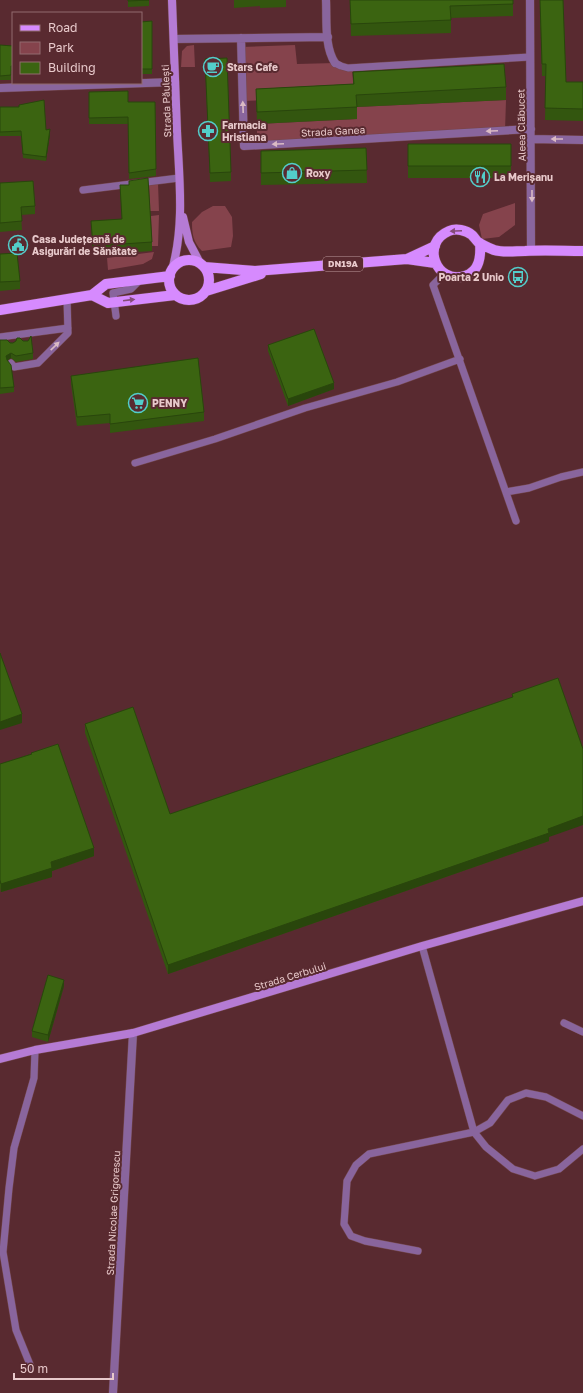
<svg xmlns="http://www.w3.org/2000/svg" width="583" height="1393" viewBox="0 0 583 1393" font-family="'Golos Text',sans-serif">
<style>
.green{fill:#85434c}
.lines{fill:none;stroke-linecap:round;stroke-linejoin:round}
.lane-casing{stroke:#73474c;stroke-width:8}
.street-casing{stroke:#73474c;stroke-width:9}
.secondary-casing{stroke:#73474c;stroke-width:9}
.primary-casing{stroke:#73474c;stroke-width:11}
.lane{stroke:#89659d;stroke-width:7}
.street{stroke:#89659d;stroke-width:8}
.secondary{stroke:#b57bd4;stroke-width:8}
.primary{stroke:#d68afe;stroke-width:10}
.wall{fill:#33560f}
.shaded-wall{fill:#29460c}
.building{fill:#3b6411;stroke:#29460c}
.oneway{fill:#dabac4}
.oneway2{fill:#854c78}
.labels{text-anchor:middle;stroke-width:4;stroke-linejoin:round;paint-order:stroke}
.shield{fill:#592a30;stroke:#bd999c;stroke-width:1}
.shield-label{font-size:9px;font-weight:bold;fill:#e8c9cb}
.poi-label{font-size:10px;font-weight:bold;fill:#e8c9cb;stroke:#592a30;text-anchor:start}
.street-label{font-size:10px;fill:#e8c9cb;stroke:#592a30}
</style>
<rect width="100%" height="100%" fill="#592a30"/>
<!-- green -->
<path class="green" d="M194,45L195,67H181L182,51L187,46Z
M295,45L297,64L335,63L352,67L354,96L243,101L241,47Z
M506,100L505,131L257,145V124L357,119L356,107Z
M158,183L159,211H150L149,184Z
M515,203V225L499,237L482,239L479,225L483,214Z
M213,206H225L232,217L233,236L231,247L202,251C193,242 192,234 192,222L202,212Z
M159,215L158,246H152L151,216Z
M154,252L152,259L143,264L108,270L107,258Z"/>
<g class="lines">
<defs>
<path id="lane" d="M335,63L341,66L348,68L530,57
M83,190L179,178
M445,273L433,285L516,521
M116,316L113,293L131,289L140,280
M0,337L68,328
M11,363L14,367L38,363L68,333L67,299
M135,463L215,439L305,408L397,382L460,359
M506,492L529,488L561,477L583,472
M422,946L474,1132L486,1147L513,1169L535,1176L559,1169L583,1149
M564,1023L583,1032
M418,1251L365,1241L351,1236L344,1224L347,1181L356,1165L369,1154L474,1132L490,1123L508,1100L526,1093L546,1097L583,1116
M31,1367L16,1330L3,1252L9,1188L14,1148L34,1078L35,1050"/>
<path id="street" d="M326,0C327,20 324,46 335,63
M530,0L531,250
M241,38L244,146L531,129
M174,39L328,37
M0,88L175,82
M531,139L583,140
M113,1393L133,1033"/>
<path id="secondary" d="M183,217L189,242L200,263
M172,270C185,224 179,177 177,131C175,87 174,44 172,0
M0,1059L35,1050L133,1033L422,946L583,901"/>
<path id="primary" d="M480,243C481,256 480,271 465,276C436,285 420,243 449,231C456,228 466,230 472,235C474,237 476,240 478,242C482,245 489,248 494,250C503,253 516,251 525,251C544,250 564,251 583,251
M407,259L435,246
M169 280a20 20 0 1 1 40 0a20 20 0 1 1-40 0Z
M204,267L255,271L407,259L435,263
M206,291L261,274
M92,295L108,303L175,295
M0,310L92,295L106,284L170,276"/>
</defs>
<!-- lane casing -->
<use href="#lane" class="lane-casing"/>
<!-- street casing -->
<use href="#street" class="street-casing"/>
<!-- secondary casing -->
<use href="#secondary" class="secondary-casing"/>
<!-- primary casing -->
<use href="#primary" class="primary-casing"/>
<!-- lane -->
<use href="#lane" class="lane"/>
<!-- street -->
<use href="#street" class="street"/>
<!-- secondary -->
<use href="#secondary" class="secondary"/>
<!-- primary -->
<use href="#primary" class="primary"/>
</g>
<!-- wall -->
<path class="wall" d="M128,0H149V6L128,7Z
M234,0H286V7L260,8V6L234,8Z
M350,0H513V16L451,18V33L351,36Z
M540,0H563L566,82H583V121L545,120L546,76H542Z
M152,21V74H141V22Z
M0,45L13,46V71H11V80H0Z
M205,59L231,172V181L210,182Z
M353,72L506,87V100L357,107V119L257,124L256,89L353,84Z
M89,92L128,102H155L156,176L129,179L128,124H89Z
M0,107L46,130L50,134L46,161L23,158L21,136H0Z
M408,144H511V178H408Z
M366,148L367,183L261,185V151Z
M0,183L35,206V214L21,215L22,230L0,232Z
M120,185L152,242V251L93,255L91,221L122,219Z
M0,254L20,281V289L0,291Z
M0,340L13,343L23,341L33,353V359L16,362L11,358L7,361L14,387V392L0,394Z
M268,345L334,389L288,406L268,351Z
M71,376L204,412V421L110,433V423L77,426L71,384Z
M512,694L549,837V841L168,974L85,733V724L170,814L512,698Z
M31,753L94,856L52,871V877L1,892L0,888V764L31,754Z
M64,986L48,1042L32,1037V1031Z"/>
<!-- shaded-wall -->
<path class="shaded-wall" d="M50,129V134L46,161V157Z
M11,353V358L6,361V356Z
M334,383V389L288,406V399Z
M22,714V723L0,730V722Z
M583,816V825L549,837V841L168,974V965Z
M94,848V856L52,871V877L1,892V884L51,862Z
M64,980V986L48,1042V1035Z"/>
<!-- building -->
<path class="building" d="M128,0H149L128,1Z
M350,0H513V4L450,6L451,20L351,24Z
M540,0H563L566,82H583V109L545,108L546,64H542Z
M152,21V69H141V22Z
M0,45L13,46V66H11V75L0,76Z
M227,58L231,172L210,173L205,59Z
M504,64L506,87L356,95L357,107L257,112L256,89L354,84L353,72Z
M128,91V102H155L156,169L129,173L128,117L89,118V92Z
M44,100L46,130L50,129L46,157L23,154L21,131L0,132V107H19V105Z
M408,144H511V166H408Z
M366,148L367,170L261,173V151Z
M148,178L152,242L93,246L91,221L122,219L120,185H129V181Z
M33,181L35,206L21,207L22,221L0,223V183Z
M17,253L20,281L0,282V254Z
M314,329L334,383L288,399L268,345Z
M31,336L33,353L16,356L11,353L6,356L7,360L11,365L14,387L0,388V340H7L10,343H13L16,341L17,338H20L23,341H28Z
M198,358L204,412L110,424V414L77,417L71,376Z
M0,653L22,714L0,722Z
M558,678L583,749V816L548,829L549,833L168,965L85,724L133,707L170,814L513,697L512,694Z
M58,744L94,848L51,862L52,868L1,884L0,880V764L32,754L31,753Z
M48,975L64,980L48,1035L32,1031Z"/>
<!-- one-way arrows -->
<defs><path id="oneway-solid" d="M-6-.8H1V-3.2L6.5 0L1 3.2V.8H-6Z"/></defs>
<g class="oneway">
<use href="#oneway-solid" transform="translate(243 107) rotate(-92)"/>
<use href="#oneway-solid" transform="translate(492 131) rotate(177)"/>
<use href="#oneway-solid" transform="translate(557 139) rotate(-180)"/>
<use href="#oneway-solid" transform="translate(278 144) rotate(177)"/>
<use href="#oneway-solid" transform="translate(532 196) rotate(90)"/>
<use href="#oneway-solid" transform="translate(55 346) rotate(-44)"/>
</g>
<g class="oneway2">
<use href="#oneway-solid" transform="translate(456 231) rotate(177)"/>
<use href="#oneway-solid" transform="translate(129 300) rotate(-7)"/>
</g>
<!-- icons -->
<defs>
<symbol id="cafe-ring" viewBox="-11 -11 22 22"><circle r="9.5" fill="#592a30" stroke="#53cdca" stroke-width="1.5"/><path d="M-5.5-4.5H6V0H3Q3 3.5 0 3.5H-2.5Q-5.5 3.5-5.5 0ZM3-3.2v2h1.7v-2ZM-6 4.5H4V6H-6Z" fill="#53cdca"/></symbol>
<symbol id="pharmacy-ring" viewBox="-11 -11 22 22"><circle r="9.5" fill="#592a30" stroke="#53cdca" stroke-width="1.5"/><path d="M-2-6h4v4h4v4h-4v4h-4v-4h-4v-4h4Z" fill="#53cdca"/></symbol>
<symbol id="shop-ring" viewBox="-11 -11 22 22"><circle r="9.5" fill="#592a30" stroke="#53cdca" stroke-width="1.5"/><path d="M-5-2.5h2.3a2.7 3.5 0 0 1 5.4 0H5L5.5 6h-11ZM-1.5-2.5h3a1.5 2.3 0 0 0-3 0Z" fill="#53cdca"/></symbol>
<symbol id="restaurant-ring" viewBox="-11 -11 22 22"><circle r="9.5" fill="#592a30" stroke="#53cdca" stroke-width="1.5"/><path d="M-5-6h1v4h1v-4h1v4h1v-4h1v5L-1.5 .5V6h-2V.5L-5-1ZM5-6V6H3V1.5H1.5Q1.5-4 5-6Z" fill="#53cdca"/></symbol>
<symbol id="civic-ring" viewBox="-11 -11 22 22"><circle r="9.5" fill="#592a30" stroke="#53cdca" stroke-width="1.5"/><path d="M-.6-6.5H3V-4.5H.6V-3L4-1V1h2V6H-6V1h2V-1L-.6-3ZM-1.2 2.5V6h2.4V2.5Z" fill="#53cdca"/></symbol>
<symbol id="bus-ring" viewBox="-11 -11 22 22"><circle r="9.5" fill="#592a30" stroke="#53cdca" stroke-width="1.5"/><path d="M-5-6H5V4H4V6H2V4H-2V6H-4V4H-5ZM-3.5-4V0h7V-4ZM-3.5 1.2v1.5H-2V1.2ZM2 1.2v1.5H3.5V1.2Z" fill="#53cdca"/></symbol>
<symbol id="supermarket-ring" viewBox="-11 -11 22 22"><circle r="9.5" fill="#592a30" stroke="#53cdca" stroke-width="1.5"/><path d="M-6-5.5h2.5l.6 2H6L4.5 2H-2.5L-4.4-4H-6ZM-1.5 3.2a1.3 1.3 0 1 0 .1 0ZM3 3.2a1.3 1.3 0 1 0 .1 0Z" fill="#53cdca"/></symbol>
</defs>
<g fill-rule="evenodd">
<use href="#cafe-ring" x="202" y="56" width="22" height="22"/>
<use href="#pharmacy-ring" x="197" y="120" width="22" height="22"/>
<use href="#shop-ring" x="281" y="162" width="22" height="22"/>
<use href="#restaurant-ring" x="469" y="166" width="22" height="22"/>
<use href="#civic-ring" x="7" y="234" width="22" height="22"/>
<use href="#bus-ring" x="507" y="266" width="22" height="22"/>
<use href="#supermarket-ring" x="127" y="392" width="22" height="22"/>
</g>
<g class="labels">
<!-- shield labels -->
<rect class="shield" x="323" y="257" width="40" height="14" rx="3"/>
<g class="shield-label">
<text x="343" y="267">DN19A</text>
</g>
<!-- poi labels -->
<g class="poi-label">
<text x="227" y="71">Stars Cafe</text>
<text x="222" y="129">Farmacia<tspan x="222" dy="12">Hristiana</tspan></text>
<text x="306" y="177">Roxy</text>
<text x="494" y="181">La Merișanu</text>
<text x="32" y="243">Casa Județeană de<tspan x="32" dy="12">Asigurări de Sănătate</tspan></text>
<text x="504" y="281" text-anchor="end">Poarta 2 Unio</text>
<text x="152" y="407">PENNY</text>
</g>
<!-- street labels -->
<g class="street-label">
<text transform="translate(166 101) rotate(-92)" y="4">Strada Păulești</text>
<text transform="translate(521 125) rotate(-91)" y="4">Aleea Clăbucet</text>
<text transform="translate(333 131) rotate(-3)" y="4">Strada Ganea</text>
<text transform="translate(290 976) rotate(-17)" y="4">Strada Cerbului</text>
<text transform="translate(113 1213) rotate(-87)" y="4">Strada Nicolae Grigorescu</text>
</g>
</g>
<!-- legend -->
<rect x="12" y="12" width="130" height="72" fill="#592a30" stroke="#926a6e"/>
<rect x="20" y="25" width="20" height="6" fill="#d68afe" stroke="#926a6e"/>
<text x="48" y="32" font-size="12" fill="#e8c9cb">Road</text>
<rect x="20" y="42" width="20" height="12" fill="#85434c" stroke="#926a6e"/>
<text x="48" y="52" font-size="12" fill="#e8c9cb">Park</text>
<rect x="20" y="62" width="20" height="12" fill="#3b6411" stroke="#926a6e"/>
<text x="48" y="72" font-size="12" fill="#e8c9cb">Building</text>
<!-- scale -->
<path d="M14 1373v6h99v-6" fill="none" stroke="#e8c9cb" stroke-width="2"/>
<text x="20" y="1373" font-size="12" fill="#e8c9cb" stroke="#592a30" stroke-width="3" paint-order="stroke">50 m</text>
</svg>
